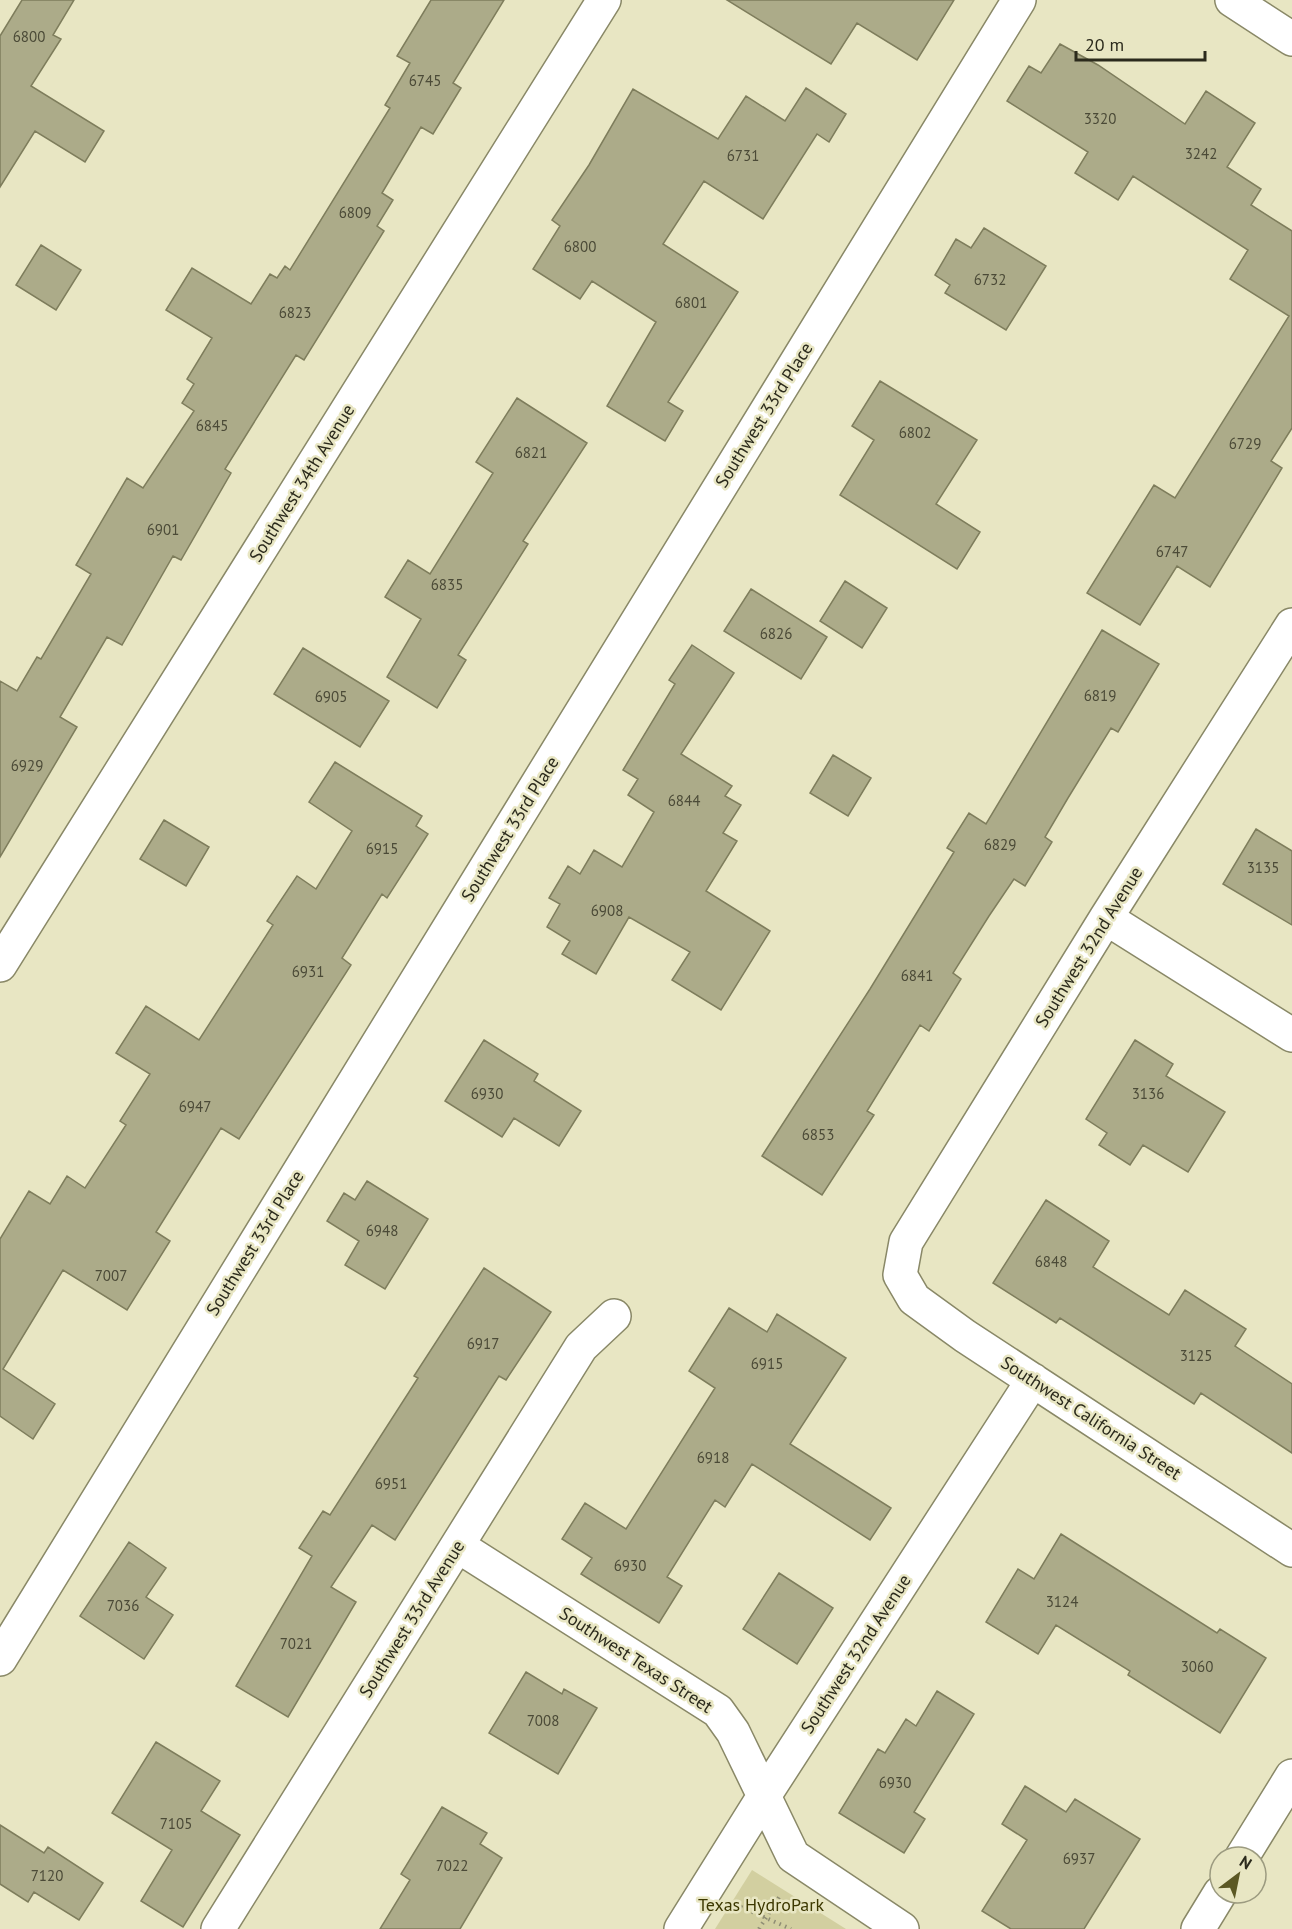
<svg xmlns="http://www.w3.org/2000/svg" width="1292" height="1929" viewBox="0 0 1292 1929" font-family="'PT Sans',sans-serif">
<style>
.green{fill:#d2cfa0}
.building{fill:#acab89;stroke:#7e7d5c;stroke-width:1.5}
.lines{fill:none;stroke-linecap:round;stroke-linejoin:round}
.street-casing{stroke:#898867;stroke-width:36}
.secondary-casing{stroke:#898867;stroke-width:36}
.path{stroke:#8e8d74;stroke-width:4;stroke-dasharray:1.5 4.5;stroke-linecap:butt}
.street{stroke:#fff;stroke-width:33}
.secondary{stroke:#fff;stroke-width:33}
.labels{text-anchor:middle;stroke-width:5;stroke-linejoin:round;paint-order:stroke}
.number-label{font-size:15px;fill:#4b4a37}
.street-label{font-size:18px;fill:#2b2a1c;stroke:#e8e6c3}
.park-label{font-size:18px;fill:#3c3800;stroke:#e8e6c3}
</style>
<rect width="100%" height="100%" fill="#e8e6c3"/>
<!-- green -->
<path class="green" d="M752,1870L846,1929H715Z"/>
<!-- building -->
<path class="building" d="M22,0H74L53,35L61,39L31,86L104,131L85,162L35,131L0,187V36Z
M431,0H504L453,83L461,88L433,134L421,127L382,193L393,200L377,226L384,231L304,360L296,355L225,469L231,473L181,560L173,556L122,645L107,637L60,717L77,727L0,857V681L17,691L37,657L41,659L91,574L76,565L127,478L143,488L194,411L182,403L194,384L187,379L212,338L166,310L192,268L251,304L270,274L277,278L285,266L290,270L390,108L385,105L410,63L397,56Z
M727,0H954L917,60L857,23L831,64Z
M1060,44L1098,65L1185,124L1206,91L1255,123L1227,167L1261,189L1251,205L1292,231V428L1271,461L1282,468L1210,587L1177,566L1140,625L1087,593L1154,485L1175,498L1289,316L1230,279L1248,250L1133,176L1118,200L1075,173L1088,152L1007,101L1029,66L1041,73Z
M806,88L846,114L829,142L817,134L763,219L704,181L663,244L738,292L668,402L683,411L665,441L607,406L656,322L592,281L580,299L533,269L560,226L552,220L589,165L633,89L718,139L746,96L785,121Z
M984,228L1046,266L1006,330L945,293L950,285L935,275L956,239L971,248Z
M41,245L81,270L56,310L16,285Z
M880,381L977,440L936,504L980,532L957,569L840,495L874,440L852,426Z
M517,398L587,443L523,541L528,544L458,655L466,660L437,708L387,677L421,619L385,597L408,560L430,574L493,473L476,462Z
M845,581L887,608L862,648L820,621Z
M751,589L827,637L801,679L724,631Z
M1102,630L1159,664L1118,732L1111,728L1068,798L1045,837L1052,842L1025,886L1014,879L989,916L953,973L961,979L929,1031L920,1025L867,1111L874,1115L822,1195L762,1156L870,989L954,852L947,848L969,813L986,824Z
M692,645L734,673L681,754L732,786L725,796L741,805L723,833L737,841L706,891L770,931L721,1010L672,980L690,952L629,917L596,974L562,954L570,941L547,927L560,904L549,898L568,866L580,874L594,850L622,867L654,812L628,795L638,779L623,770L675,684L669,680Z
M303,648L389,701L360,747L274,694Z
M833,755L871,778L848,816L810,793Z
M335,762L422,816L416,826L428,834L387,898L382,894L342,958L351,965L239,1139L221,1128L156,1232L170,1241L127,1310L63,1270L3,1369L55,1404L33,1439L0,1416V1239L29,1191L50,1204L67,1176L85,1188L126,1125L120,1121L150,1074L116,1053L146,1006L199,1040L273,925L267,921L297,876L316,889L352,831L309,802Z
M164,820L209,847L186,886L140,859Z
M1256,829L1292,851V925L1223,884Z
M484,1040L538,1074L534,1081L581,1111L559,1146L514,1118L502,1137L445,1101Z
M1135,1040L1173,1064L1166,1076L1225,1112L1188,1172L1143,1145L1130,1165L1099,1145L1107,1133L1086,1119Z
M367,1181L428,1219L385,1289L345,1265L359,1241L327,1221L344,1193L355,1200Z
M1046,1200L1109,1241L1093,1267L1169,1315L1185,1290L1246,1329L1235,1346L1292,1384V1453L1201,1393L1194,1404L1060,1318L1056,1323L993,1283Z
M484,1268L551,1312L506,1380L499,1376L395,1540L372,1525L331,1587L356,1602L288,1717L236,1686L312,1556L299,1548L323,1511L330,1515L418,1378L414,1376Z
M729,1308L767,1332L777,1314L846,1358L790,1444L891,1508L870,1540L752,1464L725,1507L715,1500L667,1577L682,1586L659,1623L581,1574L592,1558L562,1539L585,1503L626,1529L715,1388L689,1371Z
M1061,1534L1217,1633L1220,1629L1266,1658L1220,1733L1128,1675L1130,1671L1056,1625L1038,1654L986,1622L1018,1569L1034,1579Z
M129,1542L166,1568L146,1597L173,1615L144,1659L80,1616Z
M779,1573L833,1608L797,1664L743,1629Z
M526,1672L562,1694L564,1689L597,1708L558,1774L489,1733Z
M937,1691L974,1714L914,1812L925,1819L904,1853L839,1813L878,1749L885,1753L906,1719L916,1726Z
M156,1742L220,1781L201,1811L240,1835L183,1927L141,1901L172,1850L112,1813Z
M1025,1786L1066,1812L1075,1799L1140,1839L1084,1929H1011L982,1911L1027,1840L1002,1824Z
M442,1807L487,1833L480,1844L502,1858L460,1929H380L410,1880L401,1874Z
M0,1825L44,1853L48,1847L103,1883L79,1920L34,1892L28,1902L0,1884Z"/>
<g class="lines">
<defs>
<path id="street" d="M1292,625L1106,918L906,1242L900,1275L914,1299L965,1336L1292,1550
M1106,918L1292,1035
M0,965L604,0
M458,1546L718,1711L733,1732L793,1856L902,1929
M0,1659L1019,0
M1242,1857L1292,1776
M218,1929L581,1347L614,1316
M681,1929L764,1796L1033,1380
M1198,1929L1220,1893"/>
<path id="secondary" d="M1232,0L1292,39"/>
</defs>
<!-- street casing -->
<use href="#street" class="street-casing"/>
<!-- secondary casing -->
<use href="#secondary" class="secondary-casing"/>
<!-- path -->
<path class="path" d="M741,1907L791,1929
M759,1929L781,1894"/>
<!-- street -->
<use href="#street" class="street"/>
<!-- secondary -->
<use href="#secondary" class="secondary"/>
</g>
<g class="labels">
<!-- number labels -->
<g class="number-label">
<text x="29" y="42">6800</text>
<text x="425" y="86">6745</text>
<text x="1100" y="124">3320</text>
<text x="1201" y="159">3242</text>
<text x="743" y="161">6731</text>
<text x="355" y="218">6809</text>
<text x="580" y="252">6800</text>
<text x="990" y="285">6732</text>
<text x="691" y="308">6801</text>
<text x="295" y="318">6823</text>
<text x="212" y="431">6845</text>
<text x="915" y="438">6802</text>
<text x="1245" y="449">6729</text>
<text x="531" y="458">6821</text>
<text x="163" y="535">6901</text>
<text x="1172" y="557">6747</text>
<text x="447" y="590">6835</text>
<text x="776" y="639">6826</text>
<text x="1100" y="701">6819</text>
<text x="331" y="702">6905</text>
<text x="27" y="771">6929</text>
<text x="684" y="806">6844</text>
<text x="1000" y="850">6829</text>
<text x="382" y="854">6915</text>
<text x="1263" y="873">3135</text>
<text x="607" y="916">6908</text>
<text x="308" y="977">6931</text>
<text x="917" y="981">6841</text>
<text x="487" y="1099">6930</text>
<text x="1148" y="1099">3136</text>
<text x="195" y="1112">6947</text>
<text x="818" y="1140">6853</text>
<text x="382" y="1236">6948</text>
<text x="1051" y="1267">6848</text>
<text x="111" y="1281">7007</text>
<text x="483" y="1349">6917</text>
<text x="1196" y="1361">3125</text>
<text x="767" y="1369">6915</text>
<text x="713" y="1463">6918</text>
<text x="391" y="1489">6951</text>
<text x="630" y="1571">6930</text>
<text x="1062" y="1607">3124</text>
<text x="123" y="1611">7036</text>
<text x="296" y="1649">7021</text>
<text x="1197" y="1672">3060</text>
<text x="543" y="1726">7008</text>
<text x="895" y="1788">6930</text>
<text x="176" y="1829">7105</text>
<text x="1079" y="1864">6937</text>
<text x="452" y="1871">7022</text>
<text x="47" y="1881">7120</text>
</g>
<!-- street labels -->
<g class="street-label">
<text transform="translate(764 415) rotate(-58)" y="6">Southwest 33rd Place</text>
<text transform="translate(302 483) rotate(-58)" y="6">Southwest 34th Avenue</text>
<text transform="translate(510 829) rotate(-58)" y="6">Southwest 33rd Place</text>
<text transform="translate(1089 947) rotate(-58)" y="6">Southwest 32nd Avenue</text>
<text transform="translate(255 1243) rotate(-58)" y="6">Southwest 33rd Place</text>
<text transform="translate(1091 1418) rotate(33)" y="6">Southwest California Street</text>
<text transform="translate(412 1619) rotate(-58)" y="6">Southwest 33rd Avenue</text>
<text transform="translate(856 1654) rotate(-57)" y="6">Southwest 32nd Avenue</text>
<text transform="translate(636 1660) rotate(33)" y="6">Southwest Texas Street</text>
</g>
<!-- park labels -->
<g class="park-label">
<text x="761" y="1911">Texas HydroPark</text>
</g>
</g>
<!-- north arrow -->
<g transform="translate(1238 1875) rotate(32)"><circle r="28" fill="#e8e6c3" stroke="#9c9b80" stroke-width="1.5"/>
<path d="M0-4.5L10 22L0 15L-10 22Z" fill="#5b5824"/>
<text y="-9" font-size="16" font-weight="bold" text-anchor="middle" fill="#2b2a1c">N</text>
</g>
<!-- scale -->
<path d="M1076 51v9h129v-9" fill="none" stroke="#2b2a1c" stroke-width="3"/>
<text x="1085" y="51" font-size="18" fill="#2b2a1c" stroke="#e8e6c3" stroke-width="4.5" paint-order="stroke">20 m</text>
</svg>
